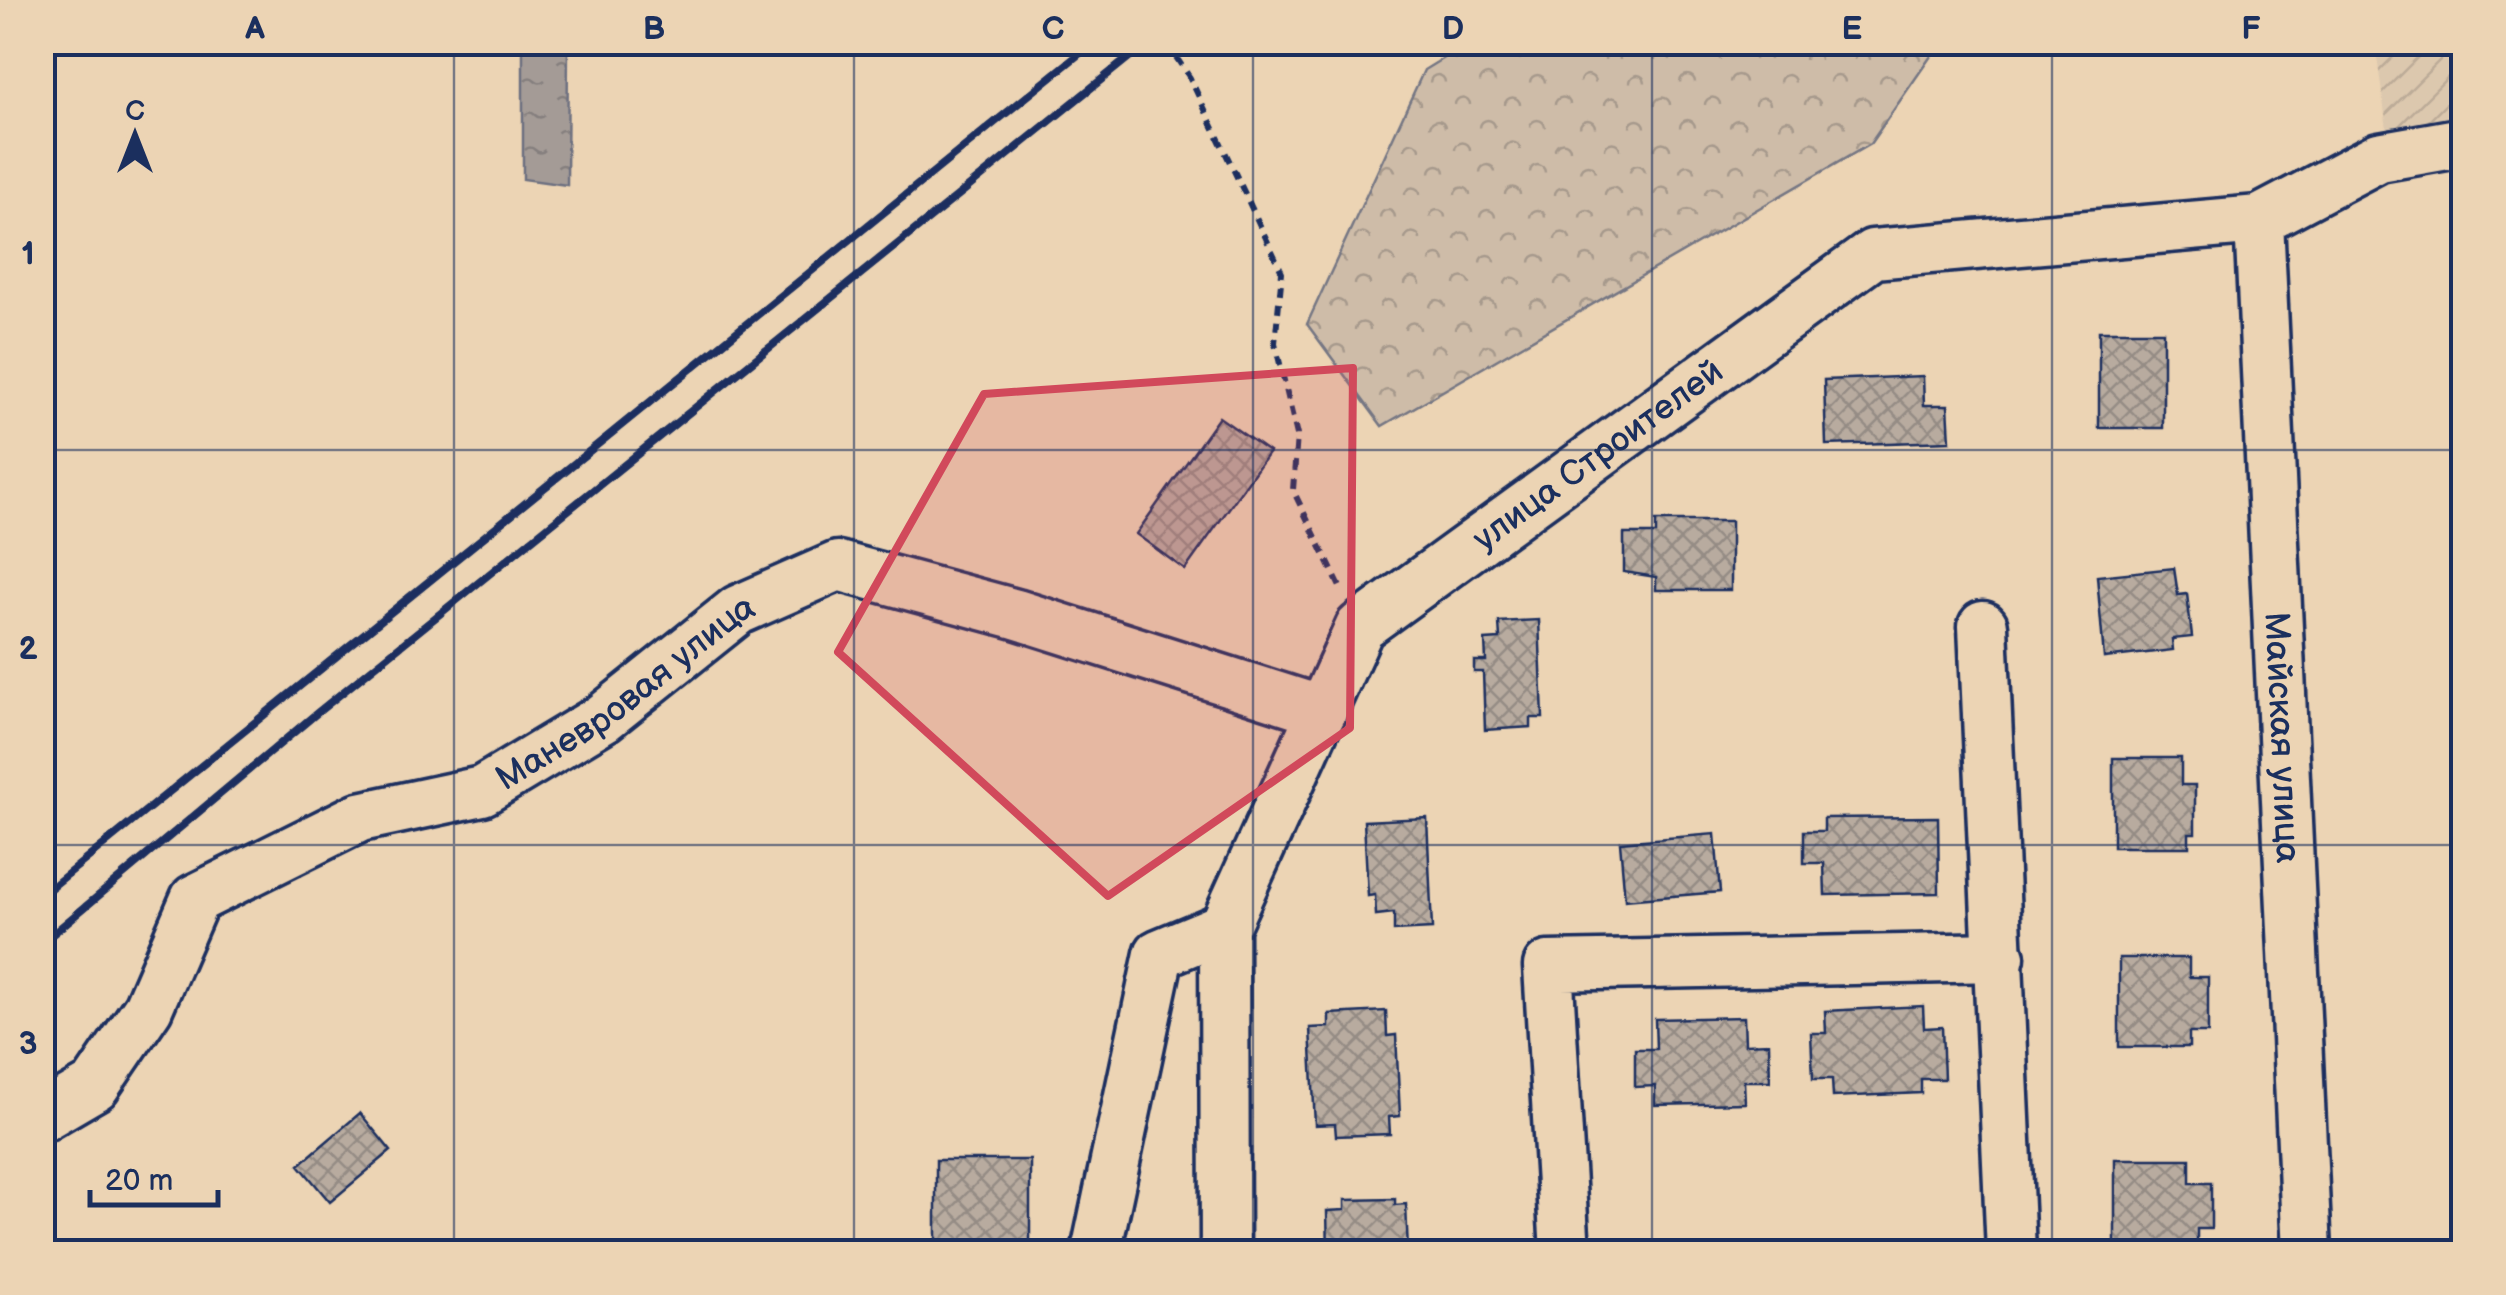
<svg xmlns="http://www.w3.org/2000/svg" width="2506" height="1295" viewBox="0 0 2506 1295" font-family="'Balsamiq Sans',sans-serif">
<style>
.industrial{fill:url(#industrial-furrows)}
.forest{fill:url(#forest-crowns);stroke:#747683;stroke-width:2.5}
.water{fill:url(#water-ripples);stroke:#6d7080;stroke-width:2.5}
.building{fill:url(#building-cross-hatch);stroke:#1b2f5e;stroke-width:2.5}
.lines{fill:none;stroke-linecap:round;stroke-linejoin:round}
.minor-casing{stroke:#1b2f5e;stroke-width:55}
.path{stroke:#1b2f5e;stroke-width:6;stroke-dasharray:10 8;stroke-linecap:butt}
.minor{stroke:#ecd4b4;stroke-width:48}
.rail{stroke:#1b2f5e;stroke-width:8}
.marked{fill:#d1495b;fill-opacity:0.2;stroke:#d1495b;stroke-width:8;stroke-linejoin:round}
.grid{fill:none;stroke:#1b2f5e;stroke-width:2.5;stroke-opacity:0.55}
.labels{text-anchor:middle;stroke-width:8;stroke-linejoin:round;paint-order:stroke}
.street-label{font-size:35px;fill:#1b2f5e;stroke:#ecd4b4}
.neatline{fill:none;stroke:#1b2f5e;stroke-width:4}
.grid-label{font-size:32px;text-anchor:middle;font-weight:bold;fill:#1b2f5e}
</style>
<defs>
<pattern id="industrial-furrows" width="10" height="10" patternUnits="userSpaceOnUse" patternTransform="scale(2.5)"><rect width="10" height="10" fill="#dcc8ae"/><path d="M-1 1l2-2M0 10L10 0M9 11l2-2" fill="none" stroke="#bcac98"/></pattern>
<pattern id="forest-crowns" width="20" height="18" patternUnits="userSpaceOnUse" patternTransform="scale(2.5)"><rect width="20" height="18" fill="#cebca8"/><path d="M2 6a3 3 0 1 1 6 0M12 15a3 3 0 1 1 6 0" fill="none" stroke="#a6998c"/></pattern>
<pattern id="water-ripples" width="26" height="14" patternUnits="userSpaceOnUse" patternTransform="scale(2.5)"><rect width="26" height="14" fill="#a49b96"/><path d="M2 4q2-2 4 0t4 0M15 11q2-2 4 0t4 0" fill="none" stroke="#857f7e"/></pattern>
<pattern id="building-cross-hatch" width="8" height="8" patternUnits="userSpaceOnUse" patternTransform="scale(2.5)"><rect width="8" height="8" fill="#b8ab9f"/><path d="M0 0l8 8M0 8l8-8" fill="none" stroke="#958c85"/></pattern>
</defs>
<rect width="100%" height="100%" fill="#ecd4b4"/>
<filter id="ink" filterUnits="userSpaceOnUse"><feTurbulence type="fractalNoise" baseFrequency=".01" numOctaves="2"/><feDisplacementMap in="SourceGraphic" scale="20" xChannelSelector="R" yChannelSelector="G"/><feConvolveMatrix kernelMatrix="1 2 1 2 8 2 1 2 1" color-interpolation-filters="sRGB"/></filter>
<g filter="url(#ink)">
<!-- industrial -->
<path class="industrial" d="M2375,43H2463V115L2387,129Z"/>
<!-- forest -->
<path class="forest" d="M1468,43L1469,42L1940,43L1870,144L1382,426L1307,324L1424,70Z"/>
<!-- water -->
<path class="water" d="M523,43H568L567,185L523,179Z"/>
<!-- building -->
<path class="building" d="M2099,331H2163V428H2099Z
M1923,376L1924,405H1948L1950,441L1826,445L1824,380Z
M1219,417L1269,452L1185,570L1136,534Z
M1656,521H1731V590H1656V577L1624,572V534H1656Z
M2174,568L2178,595L2187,594L2192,637L2172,639L2173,650L2104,658L2097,576Z
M1539,620L1543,718H1531V727L1485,730L1483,672H1474V661H1486L1485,640L1500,639L1499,622Z
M2113,758H2181V785H2195V833H2189V847H2113Z
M1938,817L1939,893L1825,895L1824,863H1804V831H1824V818Z
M1427,818L1432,929L1394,931V913L1376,915L1375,895L1368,896L1364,821Z
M1715,834L1720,892L1625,900L1620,842Z
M2119,958H2189V977H2208V1033H2189V1047H2119Z
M1923,1006L1924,1028L1942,1027L1944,1079H1921V1093L1833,1097L1832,1079H1813L1811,1033H1826L1825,1011Z
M1386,1011L1387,1036L1396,1035L1400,1116L1389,1117L1390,1134L1336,1136L1335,1124L1315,1125L1310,1028L1329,1027V1014Z
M1744,1017L1745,1044L1769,1043L1770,1081H1744L1745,1103L1655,1105V1086L1635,1087V1049H1656L1655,1019Z
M360,1113L391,1151L330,1202L299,1165Z
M2115,1159H2190V1183H2211V1229H2197V1248H2115Z
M936,1160H1030V1252H936Z
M1395,1199V1205L1406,1204L1408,1252H1328L1327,1211L1345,1210V1200Z"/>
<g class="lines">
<defs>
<g id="minor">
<path id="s1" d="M2259,220L2307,1252"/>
<path d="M1983,626L2011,1252"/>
<path id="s2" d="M42,1117L95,1086L148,1008L195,899L360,817L482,791L603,718L738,610L838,566L1016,614L1322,711"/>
<path d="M1096,1252L1159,954L1224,927"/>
<path id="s3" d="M1225,1252L1224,927L1360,627L1873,254L2259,220L2379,157L2464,142"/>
<path d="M1565,1252L1548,966L2000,957"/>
</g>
</defs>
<!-- minor casing -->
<use href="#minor" class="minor-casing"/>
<!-- path -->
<path class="path" d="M1166,42L1190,78L1282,272L1275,343L1297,435L1293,490L1341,589"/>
<!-- minor -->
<use href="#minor" class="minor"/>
<!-- rail -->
<path class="rail" d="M42,895L1094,42
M42,943L317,713L1148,42"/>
</g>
</g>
<!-- marked area -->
<path class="marked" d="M1353,368L1350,728L1108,896L838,652L984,394Z"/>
<!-- grid -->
<path class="grid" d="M454,42V1252M854,42V1252M1253,42V1252M1652,42V1252M2052,42V1252M42,450H2464M42,845H2464"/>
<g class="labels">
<!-- street labels -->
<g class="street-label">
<text dy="12" stroke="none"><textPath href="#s3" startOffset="948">улица Строителей</textPath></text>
<text dy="12" stroke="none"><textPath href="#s2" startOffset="758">Маневровая улица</textPath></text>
<text dy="12" stroke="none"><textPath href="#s1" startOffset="518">Майская улица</textPath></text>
</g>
</g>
<!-- margin -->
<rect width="2506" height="1295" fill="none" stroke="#ecd4b4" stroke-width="110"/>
<!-- north arrow -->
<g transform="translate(135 135)" stroke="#ecd4b4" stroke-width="8" paint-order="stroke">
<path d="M0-8L18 38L0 25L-18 38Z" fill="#1b2f5e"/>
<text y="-15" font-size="28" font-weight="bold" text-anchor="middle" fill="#1b2f5e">С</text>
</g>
<!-- scale -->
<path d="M90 1190v15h128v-15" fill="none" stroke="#1b2f5e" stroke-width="5"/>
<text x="105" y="1190" font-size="30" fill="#1b2f5e" stroke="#ecd4b4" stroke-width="8" paint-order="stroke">20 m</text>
<rect x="55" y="55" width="2396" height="1185" class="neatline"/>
<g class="grid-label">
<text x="255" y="39">A</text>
<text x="654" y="39">B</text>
<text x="1053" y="39">C</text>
<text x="1453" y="39">D</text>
<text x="1852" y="39">E</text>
<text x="2251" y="39">F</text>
<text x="28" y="264">1</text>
<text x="28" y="659">2</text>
<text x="28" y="1054">3</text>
</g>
</svg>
